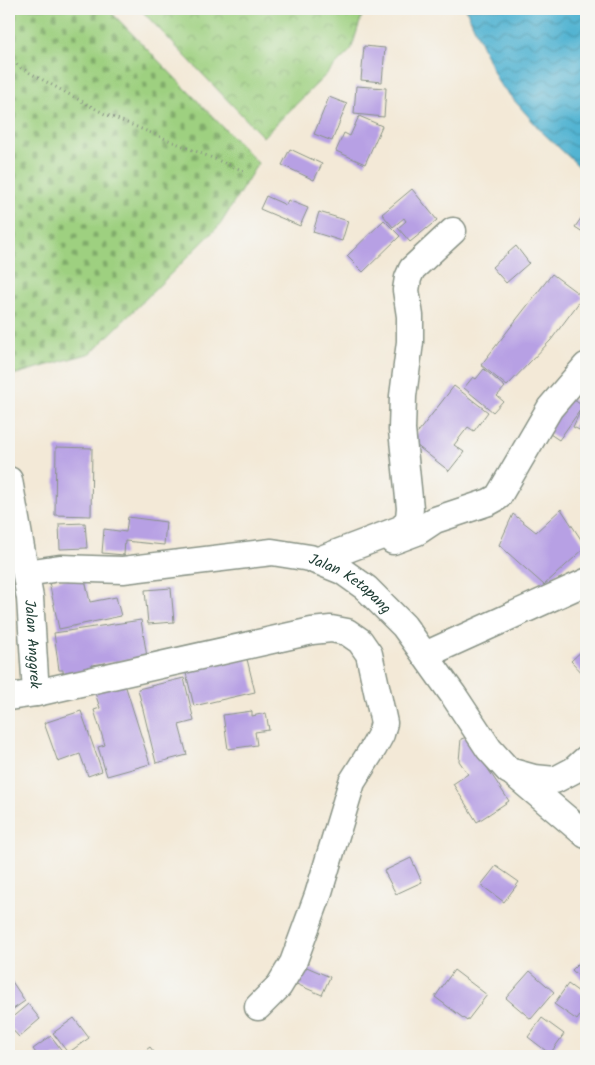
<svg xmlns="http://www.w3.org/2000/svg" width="595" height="1065" viewBox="0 0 595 1065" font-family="Kalam,sans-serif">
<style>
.cemetery{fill:url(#cemetery-stones);stroke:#5e865a}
.park{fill:url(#park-crowns);stroke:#5e865a}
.water{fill:url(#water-waves);stroke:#397883}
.building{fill:#b7a0e4}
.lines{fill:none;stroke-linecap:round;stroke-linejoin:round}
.street-casing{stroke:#899386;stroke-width:29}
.path{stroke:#899386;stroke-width:3;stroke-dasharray:1 4;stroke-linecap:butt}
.street{stroke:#fff;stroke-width:26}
.labels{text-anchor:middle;stroke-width:4.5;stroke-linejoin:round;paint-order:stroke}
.street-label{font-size:15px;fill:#1f3d34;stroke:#f6f6f2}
</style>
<defs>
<pattern id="cemetery-stones" width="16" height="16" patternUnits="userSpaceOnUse" patternTransform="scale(1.25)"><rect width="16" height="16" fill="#9ed080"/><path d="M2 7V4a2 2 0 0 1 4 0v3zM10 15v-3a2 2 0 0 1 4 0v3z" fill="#80aa6a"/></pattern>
<pattern id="park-crowns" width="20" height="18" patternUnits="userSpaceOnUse" patternTransform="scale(1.25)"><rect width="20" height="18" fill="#9ed080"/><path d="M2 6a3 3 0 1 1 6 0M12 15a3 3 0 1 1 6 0" fill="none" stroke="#80aa6a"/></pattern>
<pattern id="water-waves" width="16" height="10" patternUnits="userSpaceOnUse" patternTransform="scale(1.25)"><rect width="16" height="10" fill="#53b4d2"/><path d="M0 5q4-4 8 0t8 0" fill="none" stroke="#4494ab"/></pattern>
</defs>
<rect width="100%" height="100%" fill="#f6f6f2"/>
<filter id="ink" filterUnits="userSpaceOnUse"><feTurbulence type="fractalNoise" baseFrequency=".02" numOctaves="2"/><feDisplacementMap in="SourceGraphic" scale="10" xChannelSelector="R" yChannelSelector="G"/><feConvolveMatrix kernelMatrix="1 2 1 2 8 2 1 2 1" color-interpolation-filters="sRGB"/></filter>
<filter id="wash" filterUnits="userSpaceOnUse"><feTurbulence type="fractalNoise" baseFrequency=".0096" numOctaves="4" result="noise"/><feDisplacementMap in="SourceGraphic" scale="20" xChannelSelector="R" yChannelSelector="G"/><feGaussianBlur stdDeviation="1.12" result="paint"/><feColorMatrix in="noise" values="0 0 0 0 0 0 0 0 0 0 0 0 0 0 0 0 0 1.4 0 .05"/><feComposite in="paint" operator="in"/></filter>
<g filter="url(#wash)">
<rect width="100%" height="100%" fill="#f3e9d7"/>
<!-- cemetery -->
<path class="cemetery" d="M9,9H108L258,163L220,225L91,353L9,376Z"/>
<!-- park -->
<path class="park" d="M140,9H364L351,50L263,137Z"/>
<!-- water -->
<path class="water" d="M466,9H586V173L542,132L498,82Z"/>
<g id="blocks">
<!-- building -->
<path class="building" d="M364,46L385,48L382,82L361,80Z
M356,86L386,88L384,117L354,114Z
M329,97L347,104L332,141L314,134Z
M359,116L382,126L365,164L336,151L344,133L350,136Z
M290,149L322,164L314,180L282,165Z
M412,189L437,220L410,242L398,228L406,221L404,218L393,227L382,214Z
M266,196L286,205L288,200L308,208L300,226L260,209Z
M586,211V234L575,227Z
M319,212L348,221L342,241L313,232Z
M384,220L400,236L363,272L347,256Z
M516,246L529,263L506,283L492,267Z
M552,274L583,297L551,340L507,386L481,365Z
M484,369L505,387L497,396L503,401L493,412L464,388L473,377L476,379Z
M454,386L488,412L474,431L468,427L454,445L464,452L449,471L411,441Z
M568,396L583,406L559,440L544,430Z
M586,398V433L573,427Z
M56,447L92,448L91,516L55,515Z
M561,509L586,547L544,585L499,545L513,514L536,532Z
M128,517L166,522L164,545L125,541L124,555L102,553L104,529L126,532Z
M85,523L87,548L60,549L59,524Z
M84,575L90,602L116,597L121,616L59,629L49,582Z
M171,588L174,622L148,624L145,590Z
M141,620L147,657L92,665L93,670L63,674V670H59L54,633Z
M586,647V677L571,661Z
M246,655L255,692L194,706L185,669Z
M184,678L194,721L179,725L187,755L156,763L138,689Z
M124,681L150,764L107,776L98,747L105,745L94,710L100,708L94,690Z
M81,711L102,771L88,776L80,754L58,762L44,723Z
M252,711V716L266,713L269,730L255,732L257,745L228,749L223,715Z
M467,737L509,801L477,822L453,784L468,774L459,761L461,739Z
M411,858L422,882L396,894L384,871Z
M496,866L519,882L504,902L481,885Z
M586,956V983L572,970Z
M302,965L330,977L322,995L294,983Z
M454,970L487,995L467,1021L435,997Z
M530,971L554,992L531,1019L506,998Z
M9,977L25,1001L9,1012Z
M568,984L586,997V1007L577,1020L554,1004Z
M28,1004L40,1019L19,1037L9,1026V1020Z
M74,1018L89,1038L68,1053L53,1033Z
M542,1018L564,1034L550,1054L528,1037Z
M51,1036L66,1056H38L33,1049Z
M150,1047L157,1056H138Z"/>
</g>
</g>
<g filter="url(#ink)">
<use href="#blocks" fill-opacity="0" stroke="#899386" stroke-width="1"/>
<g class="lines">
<defs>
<g id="street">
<path id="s1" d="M9,480L30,598L36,693L9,697"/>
<path d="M393,541L417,532L435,520L489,502L498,497L550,408L586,366"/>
<path d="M316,561L403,528L409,518L410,508L402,430L403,396L410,342V316L406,290L408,278L412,269L453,231"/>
<path id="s2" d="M26,573L60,568L123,570L272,552L310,558L342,571L366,588L404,626L454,696L489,749L509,771L534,778L555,780L574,770L586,759"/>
<path d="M425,655L586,582"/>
<path d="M36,693L312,631L331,629L347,632L360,641L369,654L384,723L381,734L374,747L352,782L318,895L293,963L279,986L258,1007"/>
<path d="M514,774L586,835"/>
</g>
</defs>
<!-- street casing -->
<use href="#street" class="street-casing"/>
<!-- path -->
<path class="path" d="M9,58L21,68L105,114L244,171"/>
<!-- street -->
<use href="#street" class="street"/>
</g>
</g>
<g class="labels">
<!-- street labels -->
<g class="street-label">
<text dy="5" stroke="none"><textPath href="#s2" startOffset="334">Jalan Ketapang</textPath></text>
<text dy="5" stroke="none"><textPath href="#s1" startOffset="166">Jalan Anggrek</textPath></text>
</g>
</g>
<!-- margin -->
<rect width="595" height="1065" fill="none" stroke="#f6f6f2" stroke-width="30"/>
</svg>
